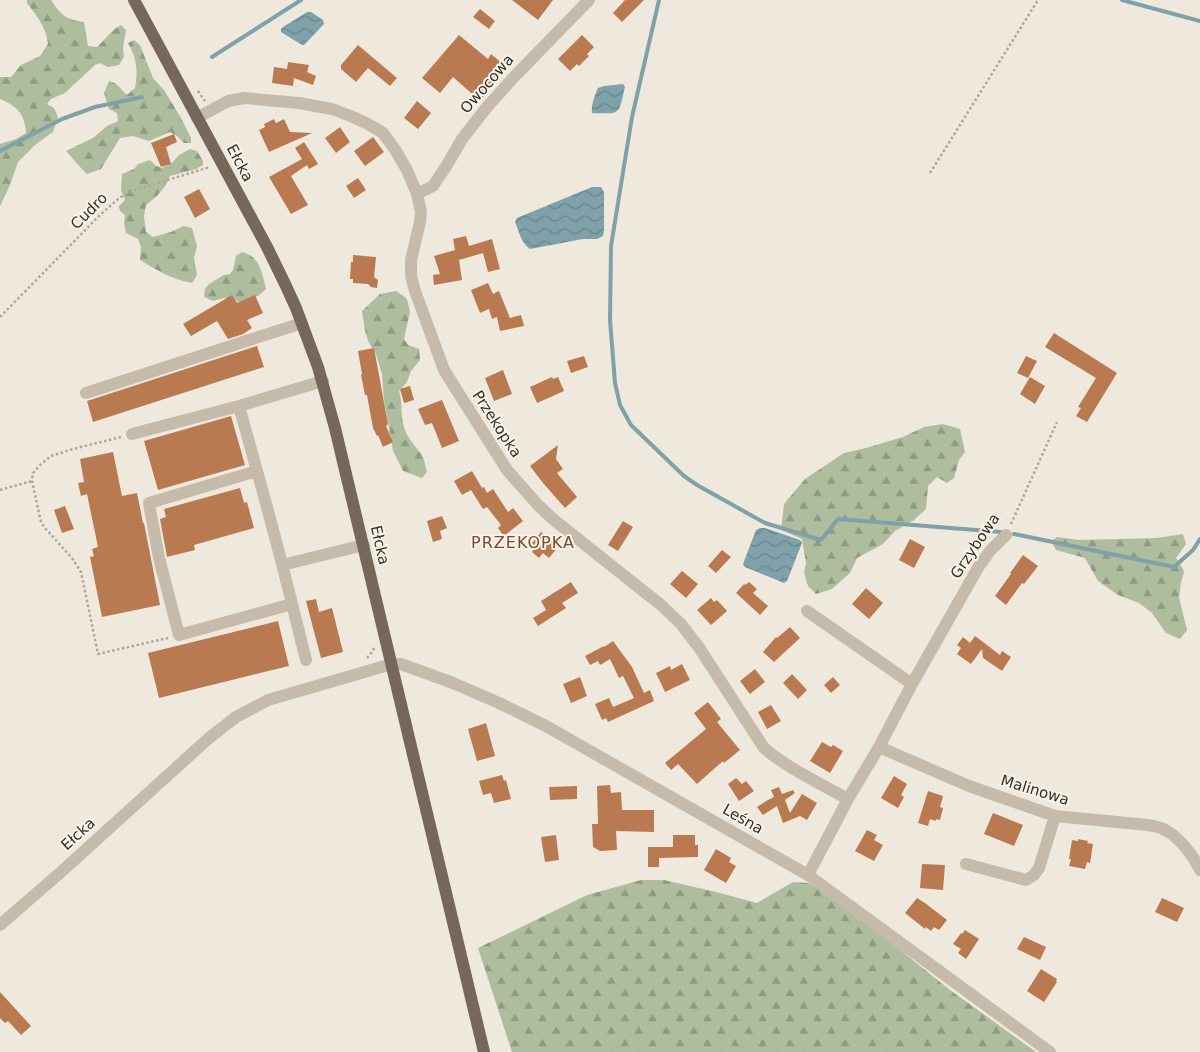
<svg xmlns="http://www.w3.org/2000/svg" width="1200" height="1052" viewBox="0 0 1200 1052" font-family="'DejaVu Sans',sans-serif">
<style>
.forest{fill:url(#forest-firs)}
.water{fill:url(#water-waves)}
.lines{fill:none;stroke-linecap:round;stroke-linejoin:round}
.stream{stroke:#7fa1a9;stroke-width:4}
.building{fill:#b97a51}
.path{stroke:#b2a594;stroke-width:2.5;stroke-dasharray:2.5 2.5;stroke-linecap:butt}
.minor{stroke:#c6bbaa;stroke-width:12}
.major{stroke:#75685b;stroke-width:12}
.labels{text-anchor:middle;stroke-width:4;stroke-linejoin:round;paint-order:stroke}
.street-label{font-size:15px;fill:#342e29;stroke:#f7f3e9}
.neighbourhood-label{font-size:16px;letter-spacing:1px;fill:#7b4a2a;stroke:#f7f3e9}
</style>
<defs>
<pattern id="forest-firs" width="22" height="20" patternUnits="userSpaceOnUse" patternTransform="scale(1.25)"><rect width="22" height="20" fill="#aebd9e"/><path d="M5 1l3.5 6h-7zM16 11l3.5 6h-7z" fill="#8e9a81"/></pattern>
<pattern id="water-waves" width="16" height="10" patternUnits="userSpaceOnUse" patternTransform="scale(1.25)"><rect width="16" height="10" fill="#7fa1a9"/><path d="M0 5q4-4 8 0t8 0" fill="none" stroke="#69848a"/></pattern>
</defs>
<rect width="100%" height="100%" fill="#efe9dd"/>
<!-- forest -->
<path class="forest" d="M27,0H51C61,15 66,20 84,22L88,46L97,47C105,40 112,29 121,25L126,30L123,48L124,57L119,65L108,67L100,63L95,65L65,93L51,99L47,104L54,108L58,117L53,132L35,145L18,162L10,185L0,206V144L16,139L26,133C25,114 17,106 0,99V77H11L21,65L40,56L48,44C46,27 37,16 27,3Z
M134,40L140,45L153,78L164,90L181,118L191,138V143H184L177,136L170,132L149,141L133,136L120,138L101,169L87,174C79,167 74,159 66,151L93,138L107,126L118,121L117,113L109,109L104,93L109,81C120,84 119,88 127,95L135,88C138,71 137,59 128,43Z
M190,149L197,151L203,161V165L196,169L170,176L166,185L156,197L146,205L144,216L146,232L153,237L171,232L183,226L192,228L197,246L194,258L197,275L192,283C173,280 157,270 140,260L141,247L138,239L126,233L124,223L125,215L120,211L119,206L125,200L121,191L122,174L134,169L138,164L150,160L156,166L162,168L173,162L179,155Z
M242,252C260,256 262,273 266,289L258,296L240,303L233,299L224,298L213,301L204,297L205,289L209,284L224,275L230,274L233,270L236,256Z
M396,291L407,299L410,312L404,339L408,345L419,349L420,360L411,371L407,382L399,391C403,404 400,417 405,430C408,438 413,443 418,450C424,456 425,464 427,472L422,478L403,471L393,451L384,400L382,374L376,354L369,343L365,331L362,311L380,294Z
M943,424L960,429L965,452L959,460L954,478L947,483L937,477L928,486L926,509L914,520L895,531L883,544L857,558L850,573L832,589L816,594L808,586L804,573L806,563L802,539L781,530L784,504L805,479L844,453L866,448L903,437L924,427Z
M1183,534L1186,544L1176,558L1183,569L1184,573L1181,582L1179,597L1187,630L1180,639L1166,633L1152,613L1139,603L1118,595L1098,581L1085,558L1056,550L1051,541L1057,537L1079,540L1157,538Z
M641,880H664L716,892L757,903L793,882L808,883L837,899L950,990L1036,1052H512L478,948L587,895Z"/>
<!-- water -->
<path class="water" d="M307,12H311L323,20L324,24L304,45H302L281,32V29L283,27Z
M623,84L625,87C618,115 622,114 592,113C591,105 595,95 598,88L604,86Z
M592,187H601L604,192V231L603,236L597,239H583L530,249C521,243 519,231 515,222L517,218Z
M760,528H765L800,540L802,543L787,581L784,583L745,567L743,564L756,530Z"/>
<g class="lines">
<!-- stream -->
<path class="stream" d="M659,0L632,117L611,246L610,320L615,383L620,405L631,425L684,476L697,485L765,523L821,540L838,519L1001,532
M1122,0L1200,21
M212,57L301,0
M0,151L62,119L95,107L142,97
M1014,534L1174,567L1193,550L1200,539"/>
</g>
<!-- building -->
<path class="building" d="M512,0H553L538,20Z
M625,0H644L622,22L613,13Z
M480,9L495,21L489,29L473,17Z
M459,35L488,59L491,54L503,64L498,69L501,72L485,90L487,92L480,101L453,77L440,93L422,78Z
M582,35L594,47L587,54L589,56L579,66L577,64L570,71L558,59Z
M358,45L397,78L390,86L368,68L356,82L341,69V65Z
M288,62L309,65L307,72L316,76L313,85L294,78L293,86L272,83L274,67L287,69Z
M417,101L431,113L418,129L404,118Z
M274,119L276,123L284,119L290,132L312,133L269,152L259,130L265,127L264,124Z
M340,127L350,142L336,153L325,138Z
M174,134L177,142L166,147L171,164L161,167L151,143Z
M373,137L384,152L365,166L354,151Z
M304,142L318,164L309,169L307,165L291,176L308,205L291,214L269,177L302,159L295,148Z
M358,178L366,190L354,198L346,186Z
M199,189L210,209L195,218L184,197Z
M466,236L469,246L492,239L500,269L488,272L483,253L459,260L462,280L434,285L433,275L440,274L434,256L455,250L453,239Z
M353,255L376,257L374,277L378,280L377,288L371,287L368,284L353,283V279H350L351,262H353Z
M488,283L493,294L499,291L510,318L521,315L524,326L500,331L497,317L492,319L489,309L480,313L471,290Z
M232,295L237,303L255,295L263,313L247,320L252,328L243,334L228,339L217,321L191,336L183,324Z
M1054,333L1117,373L1087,422L1076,416L1081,408L1078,407L1096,378L1045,347Z
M257,346L264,367L93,422L87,401Z
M374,348L388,424L386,426L393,442L383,447L378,435L377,436L373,428L367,395H365L361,375L362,374L358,351Z
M584,356L588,367L571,373L567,361Z
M1026,356L1037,361L1028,378L1017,373Z
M503,370L512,394L494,401L485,378Z
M552,377L553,379L558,377L564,391L537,403L530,387Z
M1030,377L1045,386L1035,404L1020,394Z
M410,386L414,400L404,403L400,389Z
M442,400L459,441L442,448L432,423L425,425L418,409Z
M231,416L245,465L158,490L144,441Z
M558,445L556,459L563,469L557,473L577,497L565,508L543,483L530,466Z
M113,452L122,496L137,493L143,523H144L160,605L102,617L90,557L94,556L92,549L98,547L87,494L81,496L78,483L84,482L80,459Z
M472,471L482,488L484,487L487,493L493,489L508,512L513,508L523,521L504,536L498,528L501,525L487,507L483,509L471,490L462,495L454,481Z
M240,488L244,503L247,502L254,528L194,545L195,550L167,557L160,519L166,517L164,509Z
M65,506L74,529L62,533L54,510Z
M442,516L447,528L440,531L442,539L433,542L427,521Z
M623,521L633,527L618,551L608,545Z
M541,532L558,547L549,558L543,553L539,558L532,552L536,547L532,543Z
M910,539L925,547L914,568L899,560Z
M722,550L731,557L716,573L708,566Z
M1023,555L1038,566L1024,584L1022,583L1006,605L995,596L1011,574L1010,573Z
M682,571L698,584L686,598L670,584Z
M571,582L578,593L562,603L566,608L538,626L533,618L546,610L541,601Z
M749,582L757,589L753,593L768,606L760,615L736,593L744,584L745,585Z
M866,588L883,603L869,619L852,604Z
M711,598L714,602L717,600L727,611L711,625L697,610Z
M316,599L319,612L332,608L343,652L321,658L306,601Z
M278,621L289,666L159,698L148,653Z
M790,627L800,638L774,662L763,652L776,637L777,638Z
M975,636L1000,655L1002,651L1011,657L1002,671L983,658L982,649L971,664L957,654L961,648L957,645L963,637L970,643Z
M613,641L632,667L644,693L650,690L654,701L608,722L606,718L602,720L595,704L609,698L613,707L634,698L623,676L619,678L610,659L600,665L598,661L590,665L585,656L604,646V647Z
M682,664L690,680L665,692L656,673L670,666L671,670Z
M755,669L765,682L750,694L740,681Z
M792,674L807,690L798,699L783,683Z
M580,677L587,696L571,703L563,684Z
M833,677L840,685L831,693L824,685Z
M708,702L721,719L717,722L740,750L724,763L723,761L697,784L678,764L671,770L665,763L706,729L694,713Z
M771,705L781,721L767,729L758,712Z
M486,723L495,756L477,761L468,729Z
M822,742L831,747L833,745L843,751L830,773L810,761Z
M502,775L504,781L506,780L511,799L494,803L491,793L483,795L479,781Z
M894,776L907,784L901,795L904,797L898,808L881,798Z
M736,778L742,784L746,781L754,791L739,801L728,784Z
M610,785L611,793L621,792L622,810H654V832L616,831L617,850L600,851L593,847L592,824H598L597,786Z
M577,786V799L550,800L549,787Z
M779,787L782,794L793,790L795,793L785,800L790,813L802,794L817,803L807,820L800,816L783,823L777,806L763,815L757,807L768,800L774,797L771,790Z
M928,791L943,796L940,807L943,808L940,820L936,819V821L930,819L928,826L918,823Z
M993,813L1023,825L1014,846L984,834Z
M867,830L877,835L874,840L883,845L874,861L855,851Z
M556,835L559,860L545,862L541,837Z
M673,835H695V845H698V857L659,858V867H648V847H673Z
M1078,839L1088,841L1087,843L1093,844L1090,863L1087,862L1085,869L1069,866L1071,859H1069L1072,840L1078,841Z
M716,849L731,858L729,862L736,866L726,883L704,870Z
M922,864L945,865L943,890L920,888Z
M917,898L925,903L947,920L939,930L934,927L931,931L926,927L925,929L905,913Z
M1162,898L1184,908L1177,922L1155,912Z
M965,930L979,939L966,959L958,953L961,949L953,944L961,933L962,934Z
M1024,937L1046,947L1040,960L1017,949Z
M1041,969L1057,979L1056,981L1057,982L1044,1002L1027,991Z
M0,992L31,1026L21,1035L8,1021L5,1023L0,1018Z"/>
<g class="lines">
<!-- path -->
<path class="path" d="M198,91L205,101
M930,173L1038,0
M0,317L98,217L119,198L135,190L210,167
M121,437L73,449L51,456L40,465L33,473L32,481L41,522L44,527L72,558L81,572L98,654L168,638
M0,490L32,481
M1011,524L1057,422
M367,658L373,651L374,646"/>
<!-- minor -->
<path class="minor" d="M197,118L228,101L244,98L299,103L332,109L353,117L368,124L383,133L396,151L407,170L417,194L421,212L420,222L411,260V276L415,291L444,370L507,470L538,505L554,520L661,605L681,624L700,649L764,748C789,769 819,783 848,799
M417,194L433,186L447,165L462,139L487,107L514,77L589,0
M86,393L302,323
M239,406C257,471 276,537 292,604L179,635L159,558L149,503L257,471
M132,434L239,406L323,381
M282,565L364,545
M292,604L306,660
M807,611L912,684
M879,747L969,786L1055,816L1148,825C1155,826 1161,827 1167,831C1180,838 1194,857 1200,870
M966,864L1026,880L1034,875L1039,868L1055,816
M808,875L848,799L879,747L912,684L979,566L990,551L1006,535
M0,925L61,872L209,738L236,717L268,700L392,664H401L453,683L499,703L546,726L808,875L1050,1052"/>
<!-- major -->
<path class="major" d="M134,0L267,247L286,286L296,308L318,367L335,428L484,1052"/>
</g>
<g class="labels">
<!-- street labels -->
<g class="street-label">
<text transform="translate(487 84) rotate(-49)" y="5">Owocowa</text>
<text transform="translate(240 163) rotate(62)" y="5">Ełcka</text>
<text transform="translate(89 211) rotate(-45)" y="5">Cudro</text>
<text transform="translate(497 424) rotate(57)" y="5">Przekopka</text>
<text transform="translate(380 545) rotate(77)" y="5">Ełcka</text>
<text transform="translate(975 546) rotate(-56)" y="5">Grzybowa</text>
<text transform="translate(1035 790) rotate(17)" y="5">Malinowa</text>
<text transform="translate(743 819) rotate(30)" y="5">Leśna</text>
<text transform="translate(78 834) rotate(-42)" y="5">Ełcka</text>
</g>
<!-- neighbourhood labels -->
<g class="neighbourhood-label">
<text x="523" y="548">PRZEKOPKA</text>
</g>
</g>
</svg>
